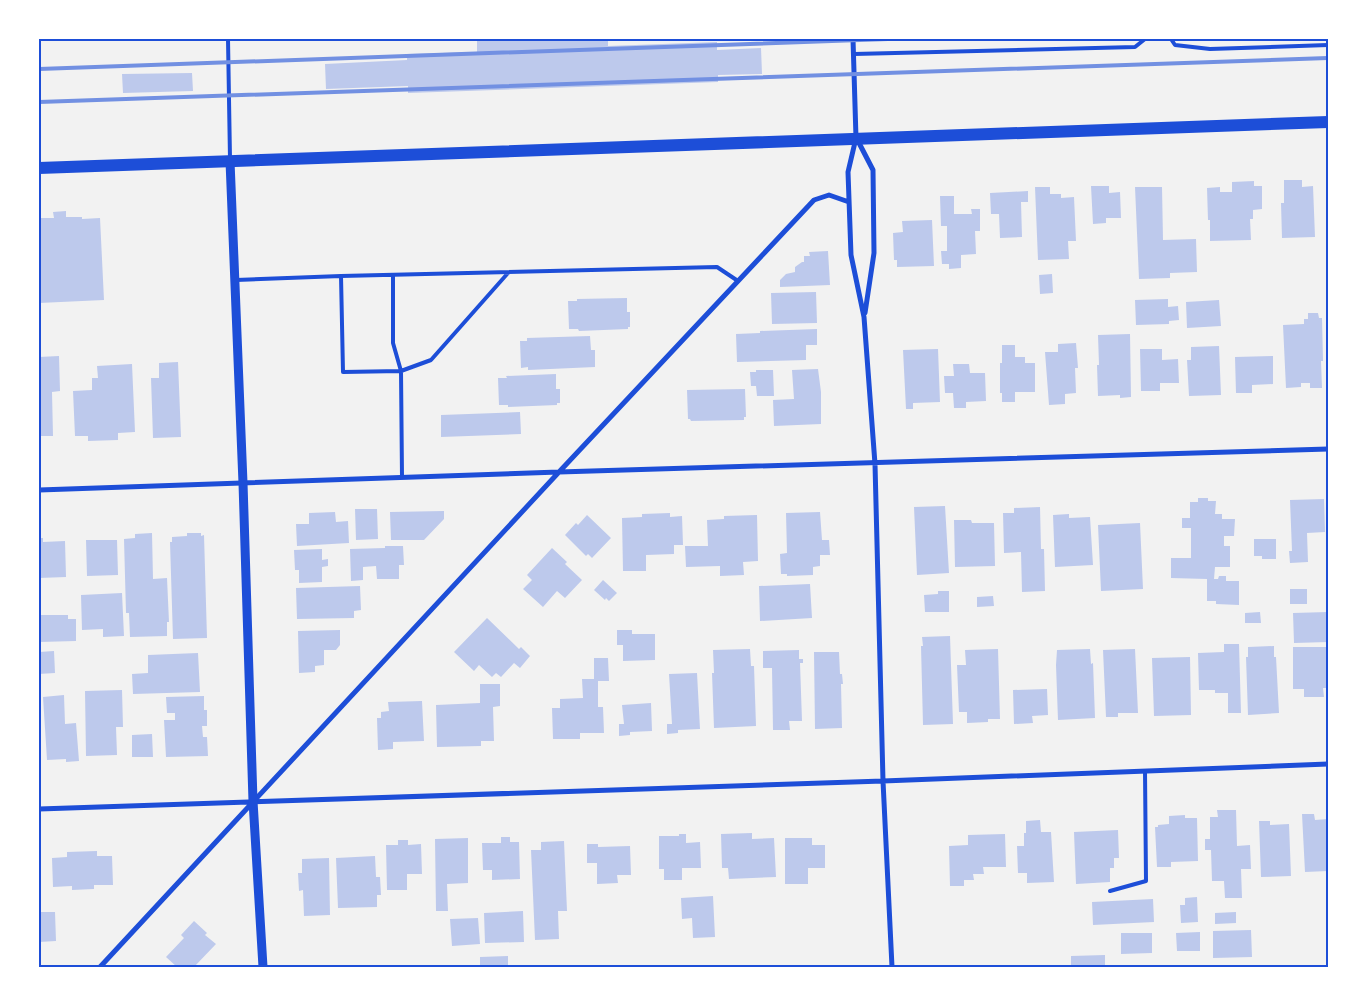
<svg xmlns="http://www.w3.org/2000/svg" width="1367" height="1006" viewBox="0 0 1367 1006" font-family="Georgia,serif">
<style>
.building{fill:#bdc9ec}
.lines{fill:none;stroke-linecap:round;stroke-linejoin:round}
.service{stroke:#1d4ed8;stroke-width:4}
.minor{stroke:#1d4ed8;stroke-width:5}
.tertiary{stroke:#1d4ed8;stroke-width:9}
.primary{stroke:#1d4ed8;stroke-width:12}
.rail{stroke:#7290e2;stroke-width:4}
.neatline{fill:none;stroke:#1d4ed8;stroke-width:2}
</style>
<rect width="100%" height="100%" fill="#f2f2f2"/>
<!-- building -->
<path class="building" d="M477,39H608V46L717,42V50L761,48L762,74L718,75V82L408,93V86L326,89L325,64L407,60V54L477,52Z
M192,73L193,91L123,93L122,74Z
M1284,180H1302V187L1313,186L1315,237L1282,238L1281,203H1284Z
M1254,181V186H1262V209L1253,210V219H1250L1251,240L1210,241V220H1208L1207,188L1220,187V192H1232V182Z
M1091,186H1109V193L1120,192L1121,218H1106V223L1093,224Z
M1035,187H1050V194H1061V198L1074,197L1076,241H1068L1069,259L1038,260Z
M1135,187H1162L1163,240L1196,239L1197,272L1170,273V278L1139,279Z
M1028,191V202H1021L1022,237L1000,238L999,214H991L990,193Z
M940,196H954V214H972L971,209H980V231H975L976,254L961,255V268L949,269V264H942L941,251H947V226H941Z
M66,211V217H82V219L100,218L104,300L39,303V218H54L53,212Z
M932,220L934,266L897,267V260H894L893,233L903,232L902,221Z
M828,251L830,285L780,287V280L786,274L795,272V267L802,262H804V256H810L809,252Z
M1052,274L1053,293L1040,294L1039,275Z
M816,292L817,323L772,324L771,293Z
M627,298V312H630V327H628V329L579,331L578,329H569L568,301H577V299Z
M1168,299V307L1178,306L1179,320L1169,321V324L1136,325L1135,300Z
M1219,300L1221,326L1187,328L1186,302Z
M1308,313H1318L1319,318H1322L1323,361H1321L1322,388H1310V383H1301V387L1286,388L1283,325L1304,324V319H1308Z
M817,329V345H806V360L737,362L736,334L760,333V331Z
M1130,334L1131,397L1120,398V395L1098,396L1097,365H1099L1098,335Z
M590,336L591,350H595V367L528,370V367L521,368L520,341H527V338Z
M1076,343L1078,368H1075L1076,393L1065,394V404L1049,405L1045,352H1058V344Z
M1002,345H1015V357H1025V363H1035V392H1015V402H1002V393H1000V363H1002Z
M1219,346L1221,395L1189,396L1187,360H1191V347Z
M938,349L940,402L913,403V409H906L903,350Z
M1140,349H1162V360L1178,359L1179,383H1160V391H1141Z
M59,356L60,391L52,392L53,436H39V357Z
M1273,356V384L1252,385V393H1236L1235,357Z
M178,362L181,437L153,438L151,378H159V363Z
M132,364L135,432L118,433V440L88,441V436H75L73,391L92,390V378H98L97,366Z
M953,364H969L970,373H985L986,401L966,402V408H954L953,393H945L944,376H954Z
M818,369L821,392V424L774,426L773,400L794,399L792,370Z
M756,370H773L774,396H757L756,386H751L750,372H756Z
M556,374V389H560V403H557V405L508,407V405H499L498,378H507L506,376Z
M745,389L746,417H744V420L691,421L690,419H688L687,390Z
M520,412L521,434L441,437V415Z
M1198,498H1208V501H1216L1215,514H1222V519H1235L1234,536H1224V546H1230V567H1215L1214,579H1218L1219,576H1226V581H1239V605L1216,604V601H1207V579L1171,578V558H1191V528H1182V518H1190V502H1198Z
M1324,499L1325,532L1307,533L1308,562L1290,563L1289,551H1292L1290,500Z
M945,506L949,573L917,575L914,507Z
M1040,507L1041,549H1044L1045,591L1022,592L1021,552L1004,553L1003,513H1014V508Z
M355,509H377L378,539L356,540Z
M444,511V519L424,540H391L390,512Z
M335,512L336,522L348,521L349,543L297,546L296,524H309V513Z
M820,512L822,540H829L830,555H820V566L813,567V575L787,576V574H781L780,554L787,553L786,513Z
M670,513V517L682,516L683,545H674V554L646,555V571H623L622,518L642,517V514Z
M1069,514V518L1090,517L1093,565L1055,567L1053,515Z
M587,515L611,538L592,558L588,554L586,556L565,535L576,523L578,525Z
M757,515L758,561L743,562L744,575L720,576V566L686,567L685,546H708L707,520L724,519V516Z
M954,520H971L972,523H994L995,566L955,567Z
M1140,523L1143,589L1101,591L1098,525Z
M152,533L153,579L167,578L169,622H167V636L130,637L129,613H126L124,539L135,538V534Z
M187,533H201V536L204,535L207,638L173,639L170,542H172V537L187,536Z
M39,538H43V542L65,541L66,577L39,578Z
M1254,539H1276V559H1262V556H1254Z
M86,540H117L118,575L87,576Z
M385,546H403L404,565H399V579H377L376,566L363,567V580L351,581L350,549L385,548Z
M552,548L567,562L565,564L582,580L565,598L557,591L543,607L523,589L532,580L527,575Z
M322,549V560L328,559V566L322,567V582L299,583V570H295L294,550Z
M603,580L617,593L609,601L606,598L605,600L594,590Z
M810,584L812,618L760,621L759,586Z
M360,586L361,610L354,611V618L297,619L296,588Z
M1290,589H1307V604H1290Z
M938,591H949V612H925L924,595L938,594Z
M122,593L124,636L103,637V629L82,630L81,595Z
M993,596L994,606L977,607V597Z
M1260,612L1261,623H1245V613Z
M1328,612V642L1294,643L1293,613Z
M39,615H68V619H76V641L39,642Z
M487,618L519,649L521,647L530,656L520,668L514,663L501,677L496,673L492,677L479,665L474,671L454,652Z
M340,630V645L336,650H324V665L315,666V672L299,673L298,631Z
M617,630H632V634H655V660L623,661V645H617Z
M950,636L953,724L923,725L921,646H923L922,637Z
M1224,644H1239L1241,713H1228V693H1215V690H1199L1198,653L1224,652Z
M1274,646V657H1276L1279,713L1248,715L1246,657H1248V647Z
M1293,647H1328V688H1323L1324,697H1304V689H1293Z
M750,649L751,666H754L756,726L714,728L712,673H714L713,650Z
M998,649L1000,719H988V722L967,723V712H959L957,665H966L965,650Z
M1090,649L1091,664L1093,663L1095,718L1058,720L1056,665L1057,650Z
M1135,649L1138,713H1118V717H1106L1103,650Z
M799,650V659H803V663H800L802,721H789L790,730H773L772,668H763V651Z
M54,651L55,673L39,674V652Z
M814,652H839L840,674H842L843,684H841L842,728L815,729Z
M198,653L200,692L133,694L132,674L148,673V655Z
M1190,657L1191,715L1154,716L1152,658Z
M594,658H608L609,681H598V707H603L604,733H580V739H553L552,708H560V699L583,698L582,679H594Z
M697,673L700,729L678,730V733L667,734V724H672L669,674Z
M480,684H500V706L493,707L494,741H481V746L437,747L436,705L480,703Z
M1047,689L1048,715L1032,716L1033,723L1014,724L1013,690Z
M122,690L123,727H116L117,755L86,756L85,691Z
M64,695L65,724L76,723L79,761L66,762V759L47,760L43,697Z
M204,696V710H207V726H202L203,737H207L208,756L166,757L164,720H175V713H167L166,697Z
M422,701L424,741L393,742V749L378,750L377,718H381V712L389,711L388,702Z
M651,703L652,731L630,732V735L619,736V724H624L622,705Z
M152,734L153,757H132V735Z
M1217,810H1236L1237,846L1250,845L1251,869H1241L1242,898H1225L1224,881H1212L1211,850H1205V839H1210V817H1218Z
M1302,814H1314L1315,820L1328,819V871L1305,872Z
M1185,815V818H1197L1198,861L1171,862V867H1157L1155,827H1158V825L1169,824V816Z
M1040,820L1041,832H1051L1054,882L1027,883V873H1018L1017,846H1024V833H1026V821Z
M1259,821H1270V825L1289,824L1291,876L1261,877Z
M1118,830L1119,858H1114V868H1110V882L1076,884L1074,832Z
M752,833V839L774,838L776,877L729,879L728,868H722L721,834Z
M679,834H686V843L700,842L701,868H682V880H664V869H659V836H679Z
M1005,834L1006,867H983L984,874H973L974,880H964V886H950L949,846L968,845V835Z
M501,837H510V842H519L520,879L492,880V870H483L482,843H501Z
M468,838V883L447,884L448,911H436L435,839Z
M785,838H812V845H825V868H808V884H785Z
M398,840H408V845L421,844L422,874H407V890H387L386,845H398Z
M564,841L567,911H558L559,939L535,940L531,850H541V842Z
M587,844H598V847L630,846L631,875H617L618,883L597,884V863H587Z
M97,851V856H112L113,885H94V889L72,890V886L53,887L52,858L67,857V852Z
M375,856L376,877H380L381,895H377V907L338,908L336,858Z
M329,858L330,915L304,916L303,890L299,891L298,873H302V859Z
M713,896L715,937L693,938L692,918L682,919L681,898Z
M1197,897L1198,922L1181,923L1180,905H1185V898Z
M1153,899L1154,922L1093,925L1092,902Z
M523,911L524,942L485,943L484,913Z
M39,912H55L56,941L39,942Z
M1236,912V923L1215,924V913Z
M478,918L480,944L452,946L450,919Z
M194,921L207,933L205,935L216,944L194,967H177L166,957L184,938L181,935Z
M1251,930L1252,957L1213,958V931Z
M1200,932V951H1177L1176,933Z
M1121,933H1152V953L1121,954Z
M1105,955V967H1071V956Z
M508,956V966L480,967V957Z"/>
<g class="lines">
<!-- service -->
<path class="service" d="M228,39L230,159
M1171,39L1175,45L1210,49L1328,45
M854,54L1135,47L1145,39
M393,275V343L401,371L431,360L508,273
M341,276L717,267L738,281
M236,280L341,276L343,372L401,371L402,477
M1110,891L1146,881L1145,771"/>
<!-- minor -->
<path class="minor" d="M853,39L856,138L848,172L851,255L864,317L875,464L883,781L892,967
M858,141L873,170L874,253L865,313
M39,490L559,472L1328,449
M39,809L883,781L1328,764
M100,967L559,472L814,200L829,195L849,202"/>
<!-- tertiary -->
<path class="tertiary" d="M230,161L243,483L253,801L263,967"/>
<!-- primary -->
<path class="primary" d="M39,168L1328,122"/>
<!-- rail -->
<path class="rail" d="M39,69L888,39
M39,102L1328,58"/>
</g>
<!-- border -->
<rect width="1367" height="1006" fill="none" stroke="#ffffff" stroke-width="80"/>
<rect x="40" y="40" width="1287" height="926" class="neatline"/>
</svg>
